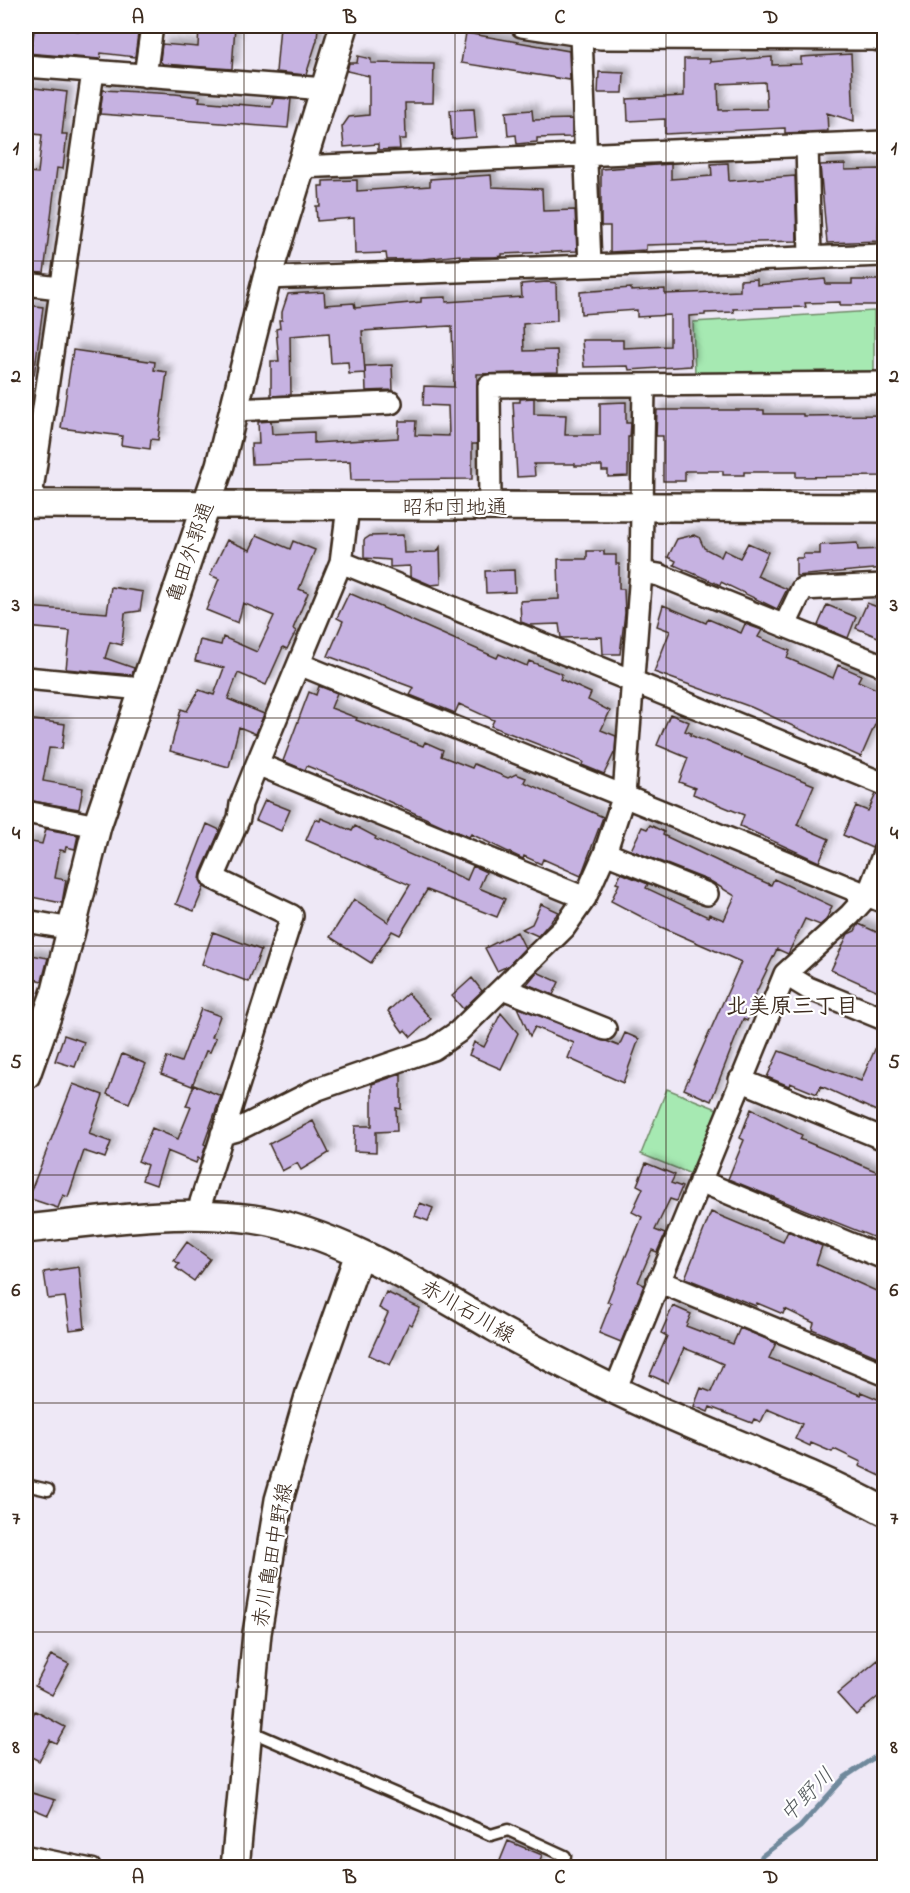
<svg xmlns="http://www.w3.org/2000/svg" width="910" height="1893" viewBox="0 0 910 1893" font-family="'Indie Flower','Klee One',sans-serif">
<style>
.green{fill:#a6e9b2;stroke:#708a68;stroke-width:1.5}
.lines{fill:none;stroke-linecap:round;stroke-linejoin:round}
.stream{stroke:#6f899c;stroke-width:5}
.building{fill:#c6b2e1;stroke:#3b2a1e;stroke-width:1.5;fill-rule:evenodd;filter:url(#shadow)}
.service-casing{stroke:#3b2a1e;stroke-width:15}
.minor-casing{stroke:#3b2a1e;stroke-width:26}
.tertiary-casing{stroke:#3b2a1e;stroke-width:32}
.service{stroke:#fff;stroke-width:10}
.minor{stroke:#fff;stroke-width:21}
.tertiary{stroke:#fff;stroke-width:27}
.grid{fill:none;stroke:#3b2a1e;stroke-width:1.5;stroke-opacity:0.55}
.labels{text-anchor:middle;stroke-width:4.5;stroke-linejoin:round;paint-order:stroke}
.street-label{font-size:21px;fill:#3b2a1e;stroke:#fff}
.neighbourhood-label{font-size:22px;font-weight:bold;fill:#3b2a1e;stroke:#fff}
.water-label{font-size:22px;font-style:italic;fill:#555a5d;stroke:#fff}
.neatline{fill:none;stroke:#3b2a1e;stroke-width:2}
.grid-label{font-size:20px;text-anchor:middle;font-weight:bold;fill:#3b2a1e}
</style>
<defs>
<filter id="shadow"><feDropShadow dx="5.5" dy="-5.5" stdDeviation="3" flood-color="#0004"/></filter>
</defs>
<rect width="100%" height="100%" fill="#eee8f6"/>
<filter id="ink" filterUnits="userSpaceOnUse"><feTurbulence type="fractalNoise" baseFrequency=".0167" numOctaves="2"/><feDisplacementMap in="SourceGraphic" scale="12" xChannelSelector="R" yChannelSelector="G"/><feConvolveMatrix kernelMatrix="1 2 1 2 8 2 1 2 1" color-interpolation-filters="sRGB"/></filter>
<g filter="url(#ink)">
<!-- green -->
<path class="green" d="M874,311V373H695L693,322Z
M667,1089L717,1109L691,1174L641,1154Z"/>
<g class="lines">
<!-- stream -->
<path class="stream" d="M758,1868L762,1856L800,1827L845,1777L884,1751"/>
</g>
<!-- building -->
<path class="building" d="M35,26L80,31V26H139L135,57L101,53L100,59L26,53V42L32,43Z
M199,26H235L232,69L163,64L160,61L162,44L198,47Z
M280,26H318L317,40L306,75L276,72Z
M466,33L569,51L570,80L461,63Z
M851,54L854,121L827,113L828,131L785,133V128L665,134V119L628,121L627,99L684,96V59H710V62L772,57V65L801,64V57ZM765,82L767,109L719,110L718,84Z
M358,56L371,59V63L434,64L433,103H405L406,139H399L400,149L378,150V144L344,147L342,127L349,117L369,115V76L347,71L349,63H357Z
M599,72L624,73L623,93H598Z
M26,87L67,92L62,134H67L63,169L57,168L44,273L26,272L28,172L38,173L42,135L26,133Z
M103,90L175,94L200,97L199,101L271,107L274,98L291,99L288,128L100,114Z
M474,109L476,137L452,139L450,110Z
M532,110L533,120L572,119V137L537,138V142L517,144L516,135L508,136L506,112Z
M728,163L729,181L795,176L797,241L646,245V250L610,252V226H601V169L671,164V179L712,176L711,164Z
M845,164V170L880,169L878,241L827,243L820,165Z
M491,175L492,187L542,189L543,211L575,210L577,251L502,254V256L494,257H460V255L423,259L387,260L386,253L355,254L354,218L317,221L316,206H320L319,186H323V181L357,180V191L430,186V179Z
M757,279V285L825,279L826,284H852V280H885V305H840V302L805,303L806,307L733,309L734,312L705,313V315L689,316L691,366L629,370L628,366L584,367L582,340H623V348L670,346V315L637,317V310L581,314L580,292L631,288V291L665,289V294L740,291V280Z
M547,282L556,283L557,321L523,324L524,351L557,350L558,372L477,374V444H472V479L351,480L350,461L252,464L251,444H259L258,422L271,421L272,434L314,432V443L398,438L399,421H416L415,435L449,436L448,406L423,405L424,386L454,387L452,327L450,326L362,331L365,373L349,374L348,362L331,363L329,333L290,336L291,395L271,396V361H279L276,329L280,328L279,320H282V312L288,294L324,292L325,305L354,303L355,308L421,302V298L446,297V302L522,297L521,284Z
M26,305L43,307L34,375L26,374Z
M73,350L155,362L154,370L167,372L158,440L151,439L150,449L121,445L122,436L61,428Z
M392,365L393,390L366,391L365,366Z
M534,398V414L566,415L565,435H600V403L626,402V423H631L630,437H628V476L608,477V471H602V466H575V464H534L535,476L517,477L513,402H520V399Z
M657,410H764V414H803V416L885,415V476L796,477V472H744V475H723V471H685V481H663V436H656Z
M257,535L290,549L293,541L315,550L299,589L308,593L293,629L296,631L287,649L283,647L266,685L238,673L228,699L264,714L256,734L239,727L229,767L170,751L181,709L187,711L199,690L214,695L224,668L195,661L200,640L221,645L223,637L257,652L274,616L243,603L238,623L206,610L219,579L210,575L227,540L250,550Z
M403,535L404,553L437,552L440,547L441,584L431,585L410,576V566L390,567V560L364,558V540L370,536Z
M694,535L699,537L704,548L721,557L724,550L740,558L748,543L768,552L757,576L787,589L777,609L721,582L720,585L674,565L676,561L668,557L677,539Z
M857,543L858,550L885,549V568L796,576V558H803V554H820V545Z
M587,551H604V555H616V564H619V589H624L625,613L620,654H603L602,637L561,638L559,624L529,625L521,622L520,601L559,599L558,559H587Z
M514,570L515,592L486,593L485,571Z
M111,587L143,592L140,611L125,613L122,645L110,642L105,658L134,668L132,675L66,669L70,631L26,627V607L107,613Z
M349,593L497,658L499,654L527,666L529,661L562,674L560,679L591,693L588,700L610,711L601,730L616,736L615,751L604,774L582,765L583,762L491,726L494,720L459,704L455,713L410,695L414,688L328,656L343,621L337,618Z
M867,603L885,610V640L856,628Z
M663,605L706,623L708,619L741,633L745,624L762,630L758,637L790,651L787,658L833,678L838,665L861,675L858,681L885,693V724L877,720L861,757L751,707L654,672L670,631L657,626Z
M827,605L856,617L848,638L818,625Z
M319,686L337,693L331,708L357,718L356,720L423,746L425,742L443,750L441,756L472,768L474,764L508,778L516,774L526,778L524,782L603,817L581,876L543,859L541,864L524,856L523,859L471,834L469,837L443,826L339,779L307,766L305,770L283,761L309,692L316,695Z
M670,714L689,722L685,731L691,733L690,735L814,785L797,825L829,839L819,862L740,826L744,815L693,794L695,788L679,782L688,758L657,745Z
M27,719L65,724L62,749L49,748L43,781L83,788L79,809L26,800Z
M876,794L885,797V819L872,848L843,835L856,806L868,811Z
M265,800L290,810L281,831L256,820Z
M321,818L352,831L355,826L376,837L375,839L467,880L473,866L486,872L479,888L505,899L497,917L427,890L400,935L392,931L371,963L330,937L354,899L388,922L410,885L306,840L315,819L320,821Z
M207,824L220,830L201,873L200,880L204,887L194,911L176,904Z
M650,825L664,832L663,835L728,866L771,885L774,879L832,906L826,920L820,925L805,919L788,954L777,949L751,1003L754,1004L747,1021L743,1019L711,1101L684,1089L741,962L661,927L611,901L619,884L616,883L621,873L648,884L646,888L708,917L709,914L724,920L735,896L712,882L631,850L642,827L647,829Z
M46,829L78,835L75,849L66,847L65,851L60,850L55,878L66,880L62,903L26,896V841L42,844Z
M541,904L559,912L538,936L522,929L532,924Z
M859,924L885,936V994L831,970L848,934L855,931Z
M213,932L261,950L249,982L202,964Z
M517,932L525,948L508,966L497,971L485,948Z
M26,954L48,958L42,981L26,977Z
M537,972L559,982L553,995L527,984Z
M472,978L482,991L463,1009L452,996Z
M408,993L431,1019L411,1037L405,1030L403,1032L388,1011Z
M517,1007L619,1046L625,1033L639,1039L623,1083L568,1058L574,1043L535,1027L530,1036Z
M201,1009L220,1016L212,1037L216,1038L210,1052L206,1051L192,1086L161,1074L167,1057L181,1062Z
M501,1013L518,1033L501,1069L469,1055L474,1042L484,1047Z
M883,1031L885,1115L821,1086L817,1094L790,1083L789,1086L767,1077L779,1051L861,1081Z
M64,1035L84,1042L75,1067L55,1061Z
M122,1054L146,1064L129,1103L107,1094Z
M401,1074V1109L396,1108L397,1131L376,1132V1152L354,1151L355,1126H372V1084Z
M73,1084L103,1095L89,1134L111,1142L105,1158L84,1151L68,1197L63,1195L58,1208L28,1198Z
M194,1085L221,1096L204,1144L206,1145L201,1160L198,1158L196,1163L167,1151L156,1185L142,1180L147,1165L138,1161L152,1128L178,1139L191,1107L186,1106Z
M751,1109L802,1135L800,1139L885,1175V1242L728,1179L744,1140L740,1138Z
M313,1121L329,1153L301,1170L297,1163L282,1171L269,1144Z
M646,1163L675,1175L671,1183L682,1187L676,1201L670,1199L655,1230L665,1234L657,1252L652,1250L650,1254L638,1282L644,1285L621,1342L599,1333L611,1303L607,1302L642,1217L632,1212L643,1188L637,1185Z
M420,1203L433,1208L428,1221L415,1216Z
M711,1212L783,1242L788,1231L822,1246L816,1264L885,1295V1360L812,1329L814,1323L785,1309L783,1314L757,1303L756,1306L685,1278Z
M187,1242L210,1259L194,1281L176,1268L179,1264L174,1260Z
M79,1267L85,1328L70,1330L65,1297L48,1299L44,1272Z
M386,1292L420,1308L412,1325L409,1323L390,1365L369,1355L388,1313L379,1308Z
M673,1306L691,1314L686,1326L733,1344L740,1328L776,1343L769,1358L860,1395L861,1392L885,1402V1478L859,1466L861,1462L834,1449L832,1452L811,1443L810,1446L795,1439L802,1424L767,1409L761,1422L754,1419L752,1423L710,1407L708,1412L694,1406L701,1388L711,1392L723,1364L712,1359L684,1348L668,1383L650,1375L667,1336L661,1333Z
M51,1655L69,1664L52,1695L35,1686Z
M878,1660L885,1668V1691L856,1715L837,1694Z
M35,1711L65,1727L56,1743L50,1740L39,1761L26,1754V1729Z
M26,1791L55,1800L48,1815L26,1806Z
M508,1841L542,1855L537,1868H497Z"/>
<g class="lines">
<defs>
<path id="service" d="M26,1485L48,1490
M250,1731L491,1835L508,1830L565,1856L559,1868
M26,1851L94,1865"/>
<path id="minor" d="M522,26L601,38L874,39L884,41
M581,36L590,265
M26,66L325,89
M145,76L152,26
M807,145L810,256
M299,167L884,142
M267,278L884,255
M26,284L59,288
M232,410L391,403
M30,504L93,72
M490,506L489,386L884,383
M341,562L884,784
M641,572L659,575L884,666
M785,625L802,589L884,585
M299,664L884,902
M26,678L142,689
M257,764L585,898
M26,812L97,826
M605,853L707,894
M26,921L72,929
M785,974L808,988L884,1019
M505,989L605,1029
M740,1080L884,1139
M222,1134L237,1130L318,1089L433,1049L458,1032L564,928L585,898L605,853L624,795L641,572L644,386
M700,1181L884,1258
M201,1202L292,916L213,878L239,818L241,804L257,764L341,562L348,507
M658,1281L884,1374
M615,1390L785,974L850,915L868,895L884,853"/>
<path id="tertiary" d="M26,504L884,508
M26,1075L56,991L97,826L220,465L267,278L344,26
M26,1229C101,1221 177,1209 253,1219C336,1231 422,1285 494,1327C533,1349 573,1369 613,1389C702,1433 797,1464 884,1511
M235,1868L257,1633L279,1500L310,1393L359,1254"/>
</defs>
<!-- service casing -->
<use href="#service" class="service-casing"/>
<!-- minor casing -->
<use href="#minor" class="minor-casing"/>
<!-- tertiary casing -->
<use href="#tertiary" class="tertiary-casing"/>
<!-- service -->
<use href="#service" class="service"/>
<!-- minor -->
<use href="#minor" class="minor"/>
<!-- tertiary -->
<use href="#tertiary" class="tertiary"/>
</g>
</g>
<!-- grid -->
<path class="grid" d="M244,26V1868M455,26V1868M666,26V1868M26,261H884M26,490H884M26,718H884M26,946H884M26,1175H884M26,1403H884M26,1632H884"/>
<g class="labels">
<!-- street labels -->
<g class="street-label">
<text x="455" y="514">昭和団地通</text>
<text transform="translate(190 552) rotate(-71)" y="7">亀田外郭通</text>
<text transform="translate(468 1311) rotate(30)" y="7">赤川石川線</text>
<text transform="translate(272 1555) rotate(-80)" y="7">赤川亀田中野線</text>
</g>
<!-- neighbourhood labels -->
<g class="neighbourhood-label">
<text x="792" y="1013">北美原三丁目</text>
</g>
<!-- water labels -->
<g class="water-label">
<text transform="translate(806 1794) rotate(-45)" y="8">中野川</text>
</g>
</g>
<!-- margin -->
<rect width="910" height="1893" fill="none" stroke="#fff" stroke-width="66"/>
<rect x="33" y="33" width="844" height="1827" class="neatline"/>
<g class="grid-label">
<text x="138" y="23">A</text>
<text x="350" y="23">B</text>
<text x="560" y="23">C</text>
<text x="771" y="23">D</text>
<text x="16" y="154">1</text>
<text x="894" y="154">1</text>
<text x="16" y="382">2</text>
<text x="894" y="382">2</text>
<text x="16" y="611">3</text>
<text x="894" y="611">3</text>
<text x="16" y="839">4</text>
<text x="894" y="839">4</text>
<text x="16" y="1068">5</text>
<text x="894" y="1068">5</text>
<text x="16" y="1296">6</text>
<text x="894" y="1296">6</text>
<text x="16" y="1524">7</text>
<text x="894" y="1524">7</text>
<text x="16" y="1753">8</text>
<text x="894" y="1753">8</text>
<text x="138" y="1883">A</text>
<text x="350" y="1883">B</text>
<text x="560" y="1883">C</text>
<text x="771" y="1883">D</text>
</g>
</svg>
